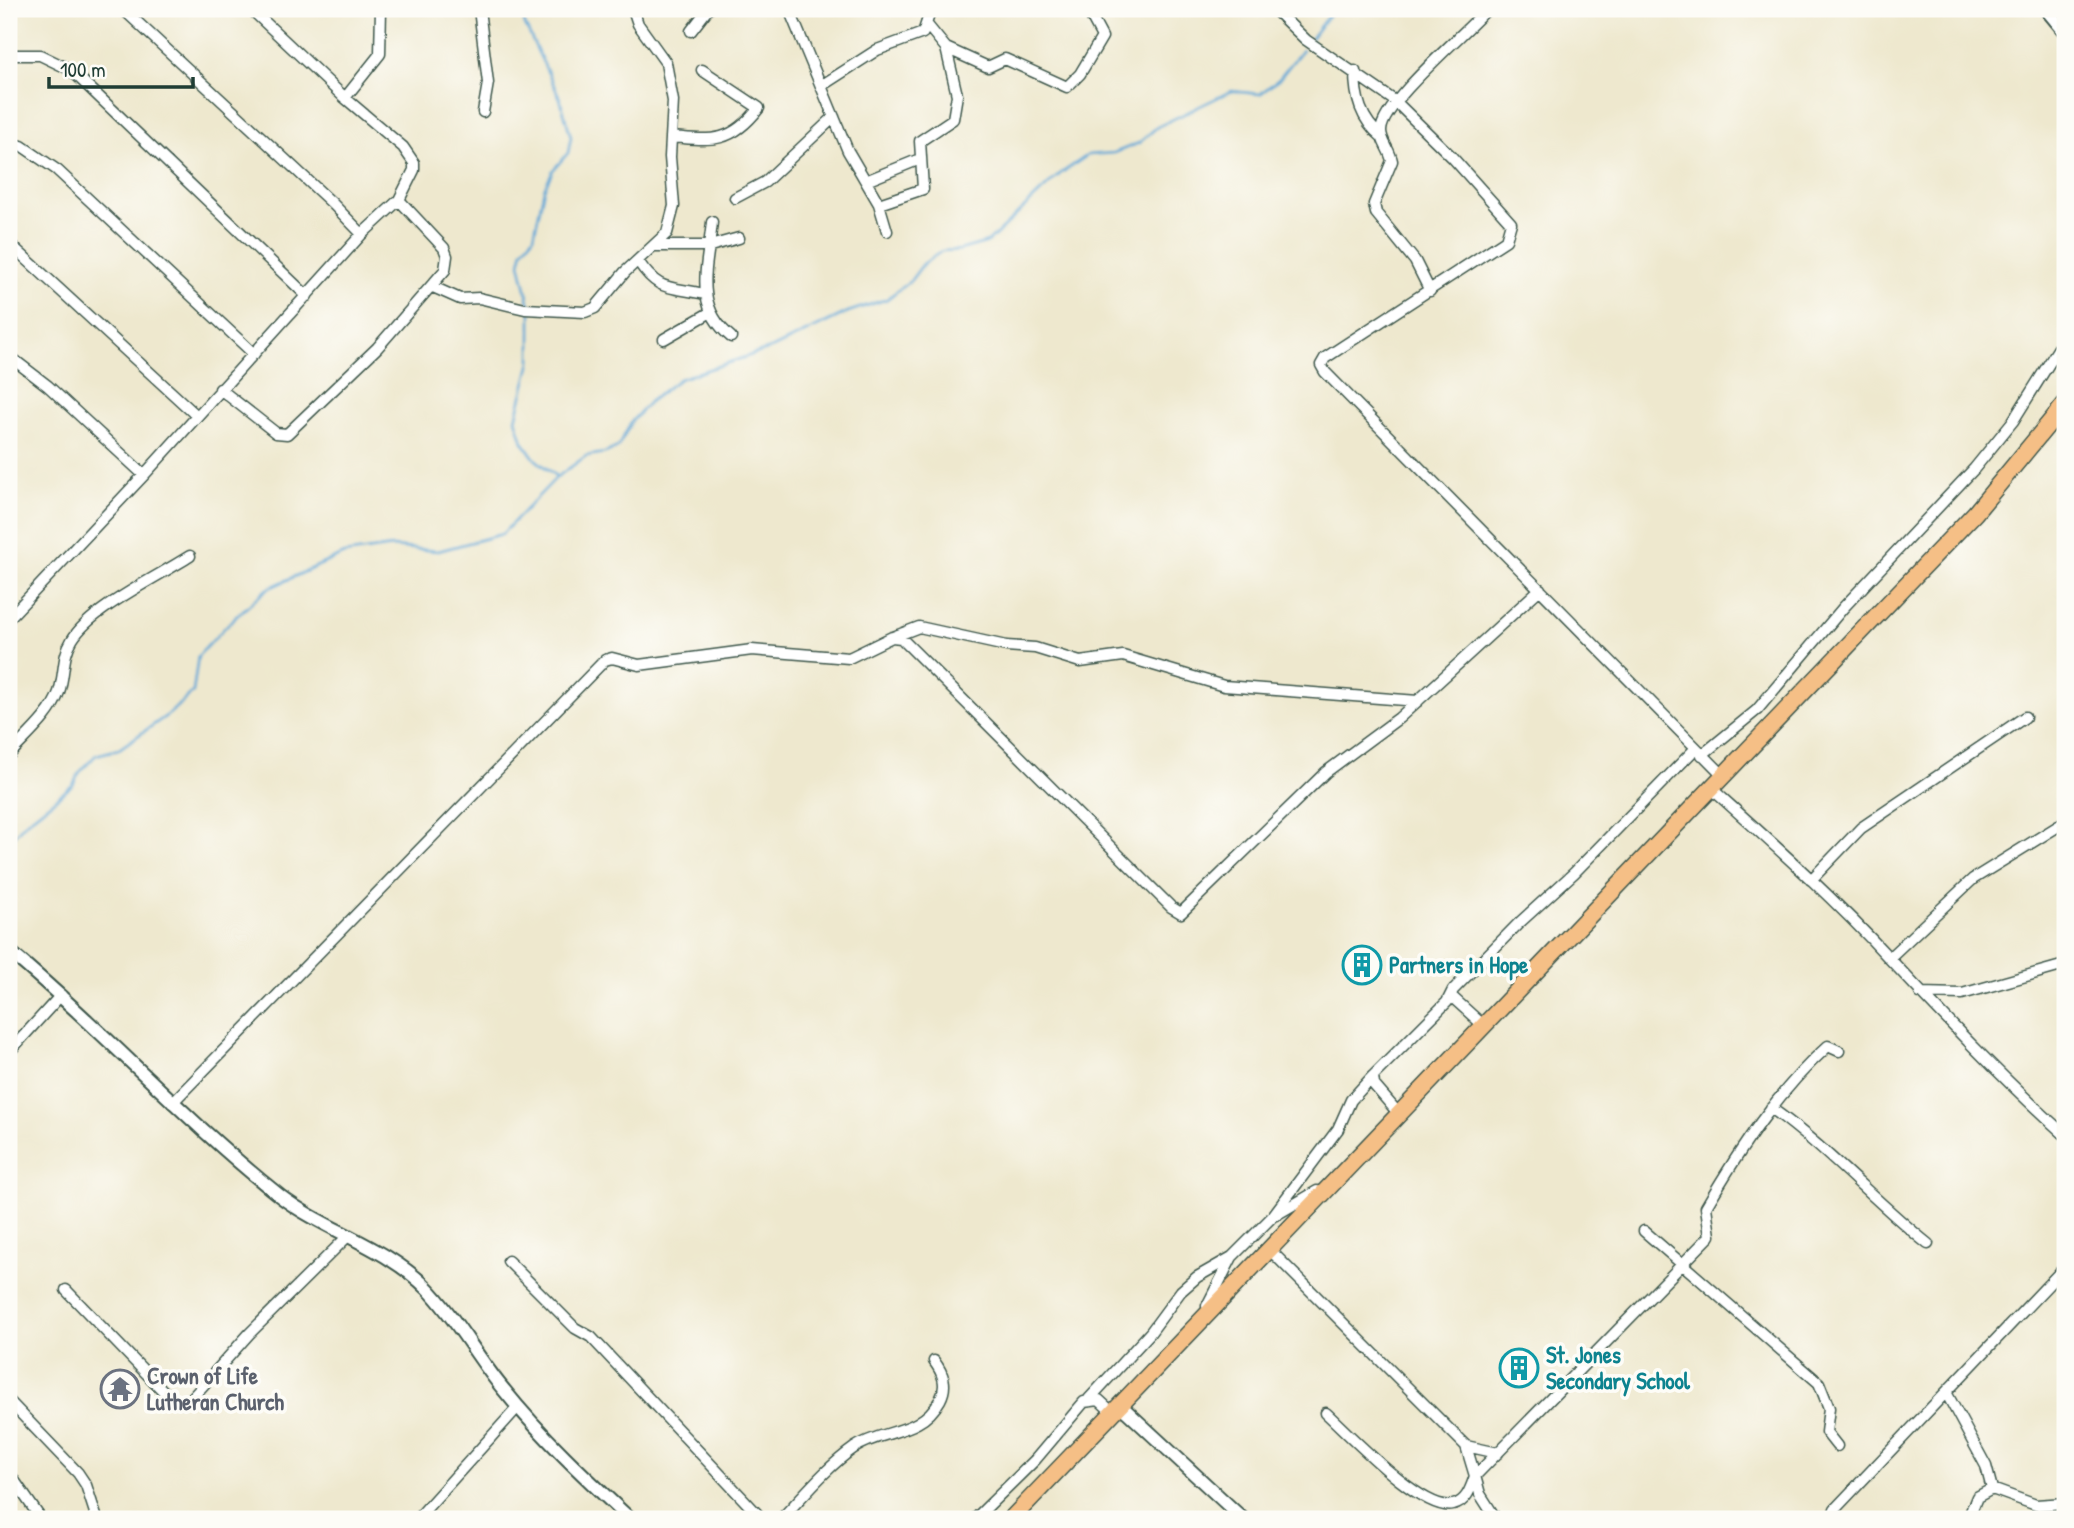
<svg xmlns="http://www.w3.org/2000/svg" width="2074" height="1528" viewBox="0 0 2074 1528" font-family="'Patrick Hand',sans-serif">
<style>
.lines{fill:none;stroke-linecap:round;stroke-linejoin:round}
.stream{stroke:#61a7d7;stroke-width:2.5}
.minor-casing{stroke:#3e574b;stroke-width:13}
.tertiary-casing{stroke:#3e574b;stroke-width:16}
.trunk-casing{stroke:#3e574b;stroke-width:19}
.minor{stroke:#fff;stroke-width:10}
.tertiary{stroke:#fff;stroke-width:12}
.trunk{stroke:#f5bf86;stroke-width:16}
.labels{text-anchor:middle;stroke-width:7;stroke-linejoin:round;paint-order:stroke}
.culture-label{font-size:23px;font-weight:bold;fill:#0d838f;stroke:#fdfcf7;text-anchor:start}
.worship-label{font-size:23px;font-weight:bold;fill:#5b616d;stroke:#fdfcf7;text-anchor:start}
</style>
<rect width="100%" height="100%" fill="#fdfcf7"/>
<filter id="ink" filterUnits="userSpaceOnUse"><feTurbulence type="fractalNoise" baseFrequency=".0143" numOctaves="2"/><feDisplacementMap in="SourceGraphic" scale="14" xChannelSelector="R" yChannelSelector="G"/><feConvolveMatrix kernelMatrix="1 2 1 2 8 2 1 2 1" color-interpolation-filters="sRGB"/></filter>
<filter id="wash" filterUnits="userSpaceOnUse"><feTurbulence type="fractalNoise" baseFrequency=".00686" numOctaves="4" result="noise"/><feDisplacementMap in="SourceGraphic" scale="28" xChannelSelector="R" yChannelSelector="G"/><feGaussianBlur stdDeviation="1.57" result="paint"/><feColorMatrix in="noise" values="0 0 0 0 0 0 0 0 0 0 0 0 0 0 0 0 0 1.4 0 .05"/><feComposite in="paint" operator="in"/></filter>
<g filter="url(#wash)">
<rect width="100%" height="100%" fill="#eee8ce"/>
<g class="lines">
<!-- stream -->
<path class="stream" d="M521,9L525,25L560,98L571,137L568,153L553,170L544,189L534,236L523,250L520,263L530,306
M1311,38L1333,9
M531,312V362L516,419L523,442L535,459L557,477
M9,841L27,821L73,785L79,773L96,755L119,749L169,714L193,692L198,656L230,622L267,589L344,554L392,547L438,551L502,534L557,477L586,456L605,453L618,447L632,421L650,401L679,379L773,348L848,312L887,299L911,280L923,264L942,251L960,250L988,242L1060,174L1088,155L1114,153L1139,143L1157,127L1231,91L1260,94L1279,79L1302,50"/>
</g>
</g>
<g filter="url(#ink)">
<g class="lines">
<defs>
<path id="minor" d="M123,9L332,203L362,234
M479,9L488,83L483,112
M789,9L848,151L879,204L887,231
M1274,9L1306,40L1395,101L1452,157L1511,223L1506,240L1325,358L1321,365L1325,372L1724,776
M928,26L946,48L988,67L1005,59L1067,87L1080,74L1102,37L1087,9
M691,31L708,9
M9,55H40L71,70L307,296
M1355,71C1355,98 1361,120 1382,137
M821,86L877,50L923,33L931,9
M345,98L380,54L381,9
M671,137C713,141 732,143 759,108L702,70
M9,143L22,146L57,170L254,354
M866,181L920,159
M735,198L765,182L834,117
M879,204L923,189L920,141L953,119L957,95L946,48
M712,222C708,265 692,305 731,337
M9,243L197,416
M654,246H710L739,238
M638,261C659,293 670,286 704,294
M433,287L460,299L479,298L525,309L585,312L595,308L625,272L667,233L674,206L670,157L673,101L666,63L638,24L633,9
M1430,291L1415,261L1376,213L1374,204L1392,161C1390,150 1381,141 1381,131C1382,103 1466,33 1487,9
M664,339L711,312
M9,356L48,386L144,475
M220,389L276,433L287,434L377,348L445,270L447,256L444,248L399,200
M2058,414L2065,424
M9,618L144,475L362,234L399,200L414,170V163L403,147L345,98L251,9
M893,637L919,627L1006,646L1035,648L1080,662L1123,656L1224,686L1418,701
M9,755C25,737 51,716 59,692C65,674 62,656 72,640C90,609 159,576 190,556
M1702,755L1757,710L1843,608L1974,469L2013,421L2065,338
M1712,789C1772,843 1834,898 1889,958C1946,1019 2003,1079 2065,1135
M1811,880L1861,828L2025,717
M1889,958L1973,879L2065,822
M1920,993L1962,994L2065,965
M1451,996L1484,1026
M9,1052L61,995
M172,1103L605,660L612,658L639,665L752,650L849,658L892,637L901,638L1171,907L1181,913L1326,772L1399,718L1540,589
M1771,1108C1827,1148 1874,1201 1928,1244
M1399,1114L1374,1085L1373,1076L1447,1002L1453,990L1518,924L1574,873L1695,749
M1276,1215L1317,1191
M1644,1231L1819,1383L1829,1408L1826,1432L1837,1446
M1269,1249L1466,1446L1498,1453
M508,1261L575,1328L591,1337L762,1519
M66,1290L172,1400L183,1403L191,1399L249,1334L347,1237
M1207,1306L1232,1257
M1947,1394L1986,1466L1992,1489
M1089,1399L1150,1333L1181,1291L1197,1277L1232,1257L1272,1217L1338,1129L1351,1100L1373,1076
M9,1401L78,1473L86,1485L97,1519
M1326,1413C1349,1434 1422,1512 1453,1505C1467,1502 1471,1487 1475,1476L1466,1446
M9,1473L41,1519
M417,1519L518,1407
M781,1519C804,1495 827,1467 854,1448C884,1428 920,1436 940,1400C948,1385 943,1373 934,1361
M975,1519L1035,1460L1084,1402L1099,1400L1113,1413
M1496,1519L1480,1494L1475,1476L1710,1236L1706,1207C1740,1149 1778,1091 1828,1046L1839,1051
M1832,1519L1835,1509L2065,1267
M1968,1519L1977,1497L1992,1489L2036,1505L2065,1503"/>
<path id="tertiary" d="M2046,9L2065,32
M9,951C103,1029 184,1120 280,1196C326,1231 387,1247 428,1289C457,1319 477,1358 504,1390C541,1436 587,1479 630,1519
M1120,1405L1243,1519"/>
<path id="trunk" d="M1011,1519L1975,513L2065,404"/>
</defs>
<!-- minor casing -->
<use href="#minor" class="minor-casing"/>
<!-- tertiary casing -->
<use href="#tertiary" class="tertiary-casing"/>
<!-- trunk casing -->
<use href="#trunk" class="trunk-casing"/>
<!-- minor -->
<use href="#minor" class="minor"/>
<!-- tertiary -->
<use href="#tertiary" class="tertiary"/>
<!-- trunk -->
<use href="#trunk" class="trunk"/>
</g>
</g>
<!-- icons -->
<defs>
<symbol id="building-ring" viewBox="-11 -11 22 22"><circle r="9.5" fill="#fdfcf7" stroke="#0f9aa8" stroke-width="1.5"/><path d="M-4-6H4V6H1V3H-1V6H-4ZM-2.5-4.3h1.7v1.8h-1.7ZM.8-4.3h1.7v1.8H.8ZM-2.5-1h1.7V.8h-1.7ZM.8-1h1.7V.8H.8Z" fill="#0f9aa8"/></symbol>
<symbol id="temple-ring" viewBox="-11 -11 22 22"><circle r="9.5" fill="#fdfcf7" stroke="#6b7280" stroke-width="1.5"/><path d="M0-6L5-2H3V0L6.5 2.5H4V6H1.5V3h-3V6H-4V2.5H-6.5L-3 0V-2H-5Z" fill="#6b7280"/></symbol>
</defs>
<g fill-rule="evenodd">
<use href="#building-ring" x="1340" y="943" width="44" height="44"/>
<use href="#building-ring" x="1497" y="1346" width="44" height="44"/>
<use href="#temple-ring" x="98" y="1367" width="44" height="44"/>
</g>
<g class="labels">
<!-- culture labels -->
<g class="culture-label">
<text x="1389" y="973">Partners in Hope</text>
<text x="1546" y="1363">St. Jones<tspan x="1546" dy="26">Secondary School</tspan></text>
</g>
<!-- worship labels -->
<g class="worship-label">
<text x="147" y="1384">Crown of Life<tspan x="147" dy="26">Lutheran Church</tspan></text>
</g>
</g>
<!-- margin -->
<rect width="2074" height="1528" fill="none" stroke="#fdfcf7" stroke-width="35"/>
<!-- scale -->
<path d="M49 77v10h144v-10" fill="none" stroke="#1f3d34" stroke-width="3.5"/>
<text x="60" y="77" font-size="21" fill="#1f3d34" stroke="#fdfcf7" stroke-width="5" paint-order="stroke">100 m</text>
</svg>
